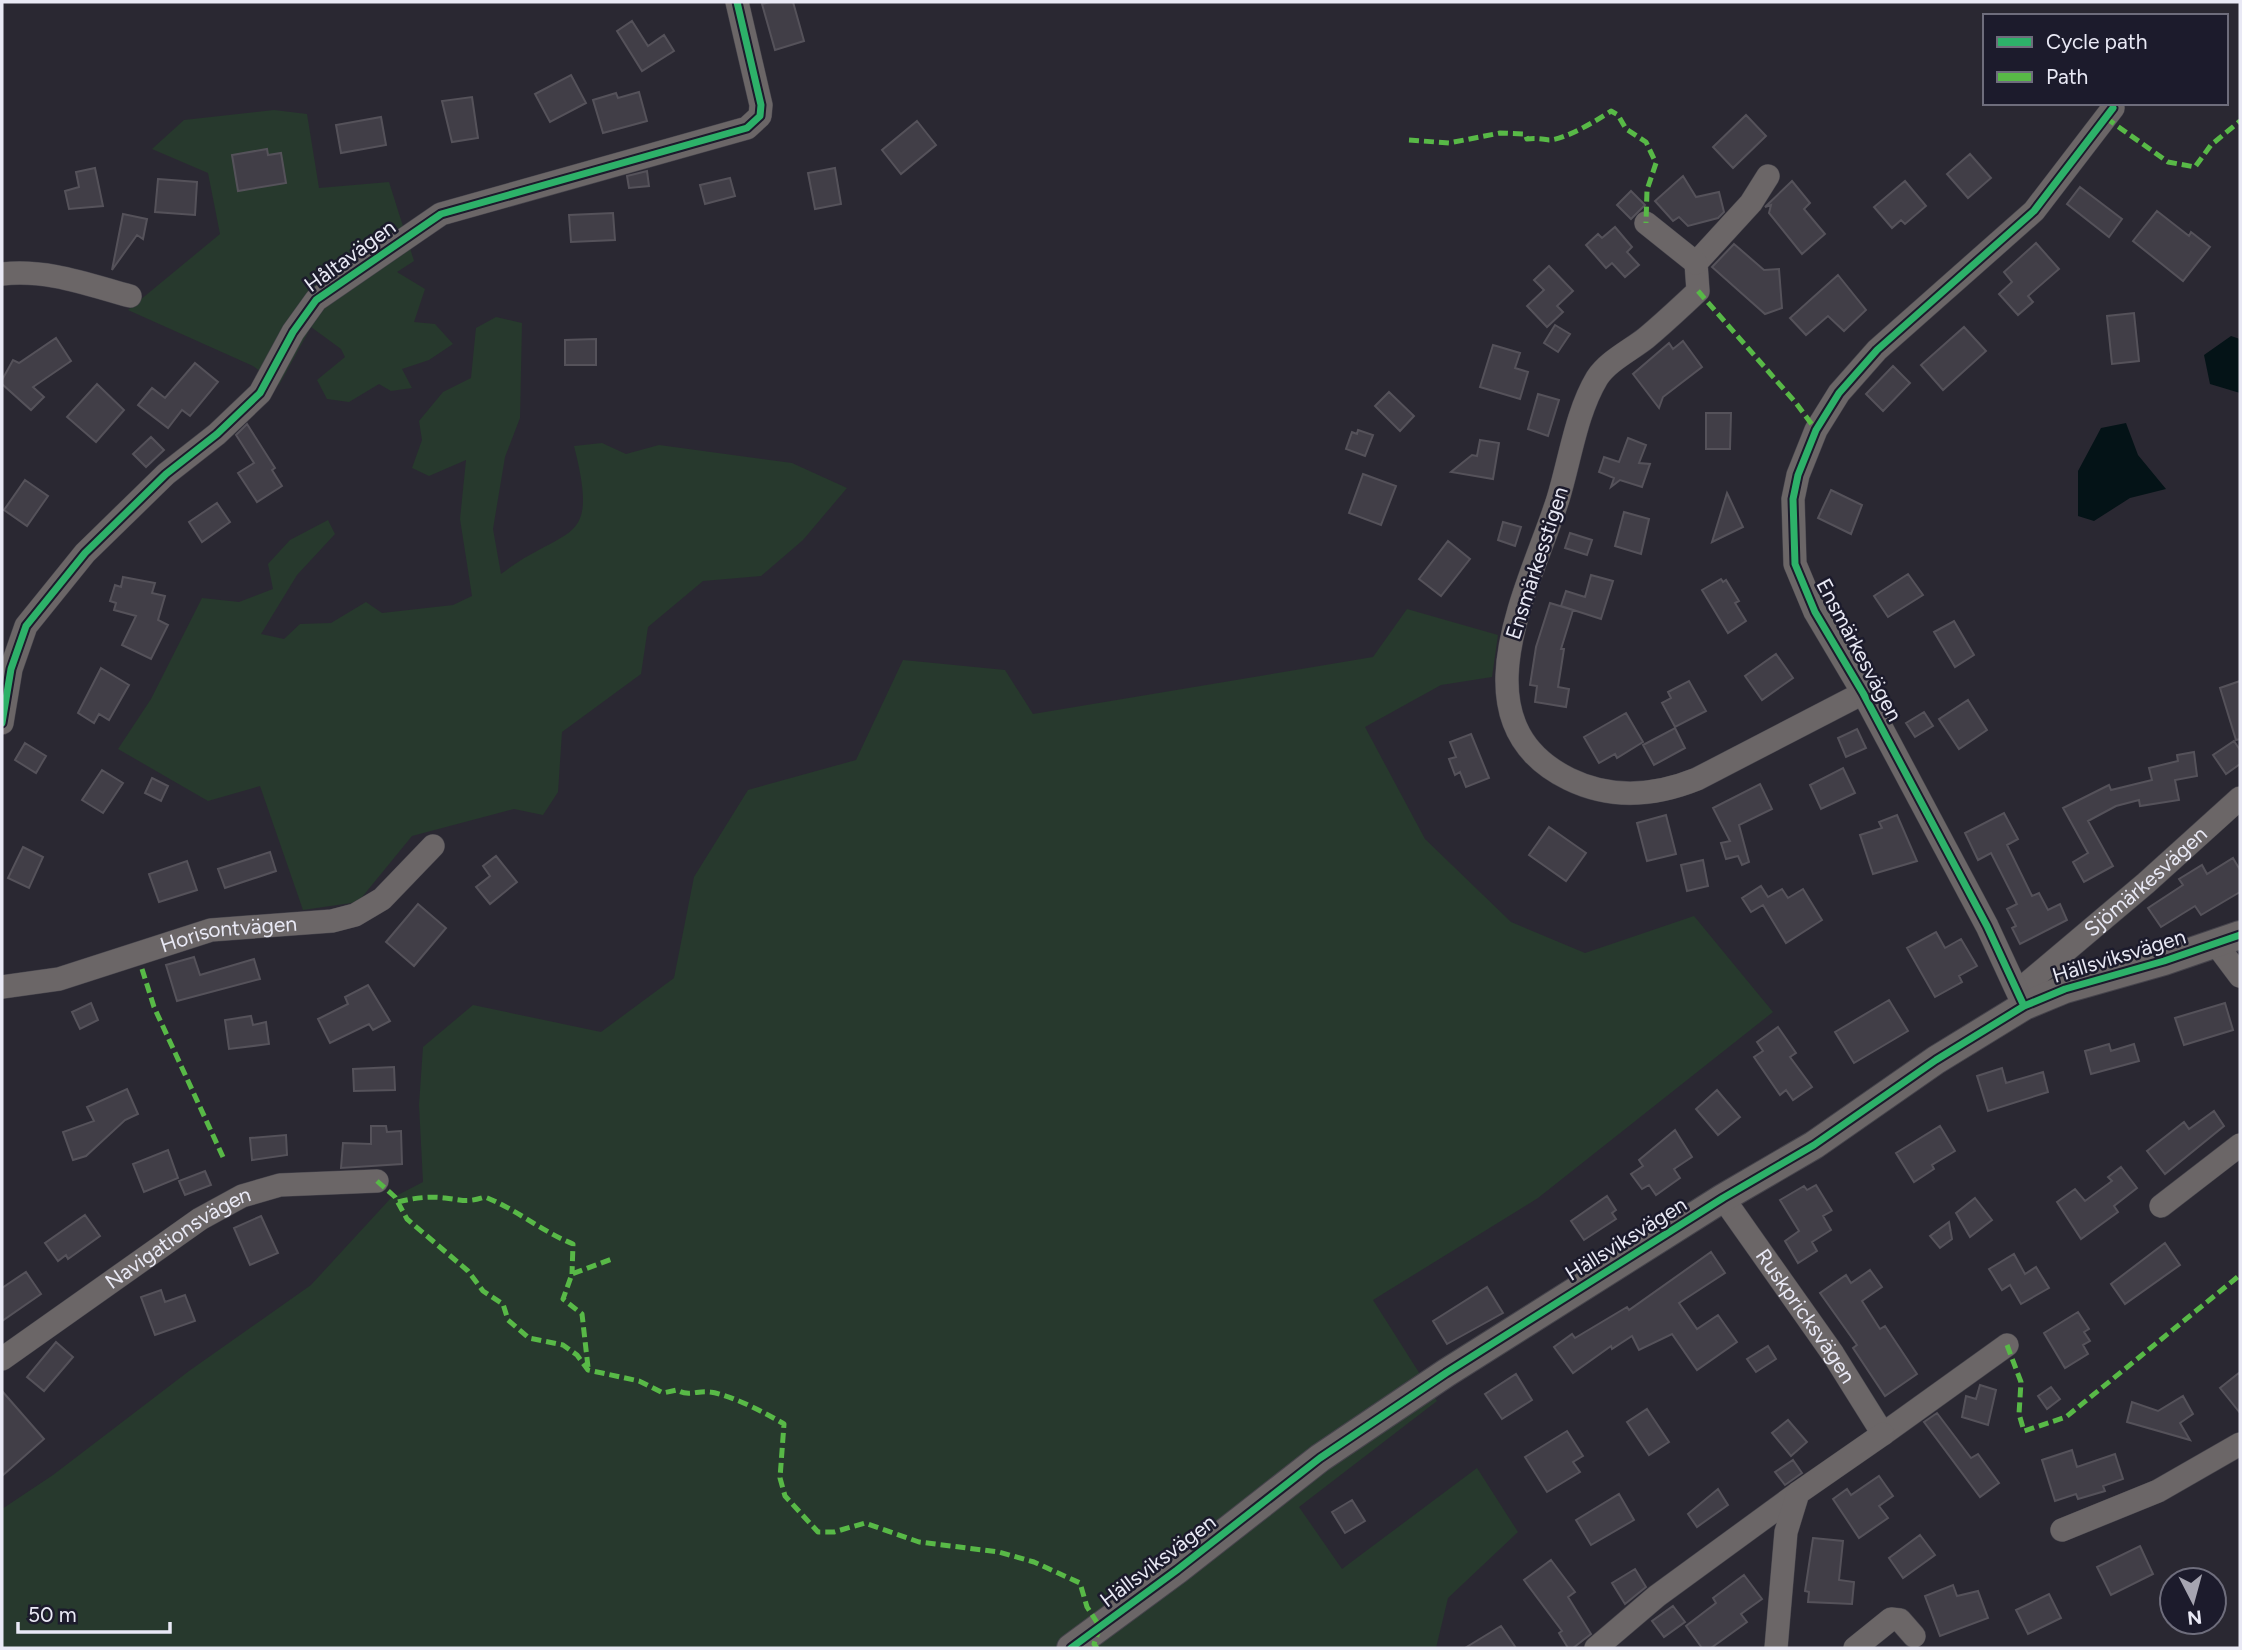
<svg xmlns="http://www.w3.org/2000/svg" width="2242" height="1650" viewBox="0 0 2242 1650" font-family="Figtree,sans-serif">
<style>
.green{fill:#27392d}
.water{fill:#041317}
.building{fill:#413e47;stroke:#55525a;stroke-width:2}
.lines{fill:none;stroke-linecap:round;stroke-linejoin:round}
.minor-casing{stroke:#46444c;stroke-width:24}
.tertiary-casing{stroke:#46444c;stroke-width:30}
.minor{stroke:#6b6667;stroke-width:23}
.tertiary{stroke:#6b6667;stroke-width:28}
.quiet{stroke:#58b947;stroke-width:5;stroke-dasharray:10 5;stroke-linecap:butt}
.cycleway-casing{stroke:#1c1b2c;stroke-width:11}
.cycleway{stroke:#2db169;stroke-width:7}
.labels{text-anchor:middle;stroke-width:5;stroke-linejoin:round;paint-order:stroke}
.street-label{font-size:21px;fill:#e9e9f5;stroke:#1c1b2c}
</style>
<rect width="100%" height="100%" fill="#2a2832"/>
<!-- green -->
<path class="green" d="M274,110L307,114L319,188L389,182L414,261L397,272L425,289L414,322L435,324L453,344L429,360L402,369L412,388L391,391L379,384L349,402L327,399L317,380L345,357L341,349L311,327L279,385L253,366L128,310L220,234L208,173L152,149L184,120Z
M496,317L522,323L520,418L505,457L493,529L501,574C568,523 600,549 574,446L602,443L626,454L659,445L792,463L847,488L803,540L761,576L703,581L648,627L641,674L562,732L558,792L543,815L514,809L412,836L358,902L303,910L260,786L208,801L118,749L151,699L202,598L239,602L273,589L268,564L290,540L328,520L335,534L297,575L261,634L284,639L300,624L331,623L366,602L382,613L453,605L472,596L460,519L466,460L429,476L412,468L422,440L419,421L443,392L471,378L476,328Z
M1407,609L1498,635L1492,677L1441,685L1365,727L1425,839L1511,922L1585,953L1694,916L1773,1012L1538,1198L1373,1300L1437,1401L1299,1507L1342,1569L1477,1468L1518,1532L1448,1598L1436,1648H2V1509L53,1475L189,1371L311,1285L390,1199L423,1182L419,1105L423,1047L473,1005L601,1032L674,978L694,877L748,790L856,760L903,660L1005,670L1033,714L1373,657Z"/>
<!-- water -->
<path class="water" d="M2231,336L2240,339V393L2210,384L2204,355Z
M2126,423L2138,455L2166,489L2130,498L2094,521L2078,516V471L2101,428Z"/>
<!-- building -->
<path class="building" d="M771,2H793L804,41L775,50L762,4Z
M632,21L648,46L664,35L674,51L642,71L617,31Z
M571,75L586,103L550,122L535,94Z
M639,92L647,121L603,133L593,100L616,93L618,98Z
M472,97L478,138L452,142L442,101Z
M1746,115L1766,136L1733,168L1713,147Z
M381,117L386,145L341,153L336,125Z
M917,121L936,145L901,174L882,150Z
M267,149L268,155L281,153L286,183L238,191L232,155Z
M1970,154L1991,178L1968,198L1947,174Z
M95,168L103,206L69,209L65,191L79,187L76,172Z
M835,168L841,204L815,209L808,173Z
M647,171L649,186L629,188L627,176Z
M1683,176L1696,197L1719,192L1724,212L1718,218L1688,226L1679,217L1673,221L1655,201Z
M730,178L735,196L705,204L700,185Z
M158,179L197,182L195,215L155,212Z
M1792,181L1810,203L1804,209L1825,234L1802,254L1769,213L1771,205L1765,207Z
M1905,181L1926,206L1905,224L1901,220L1892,228L1874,207Z
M2080,187L2122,219L2109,237L2067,204Z
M1631,191L1645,205L1631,219L1617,205Z
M2157,211L2189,236L2191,232L2210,247L2183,281L2133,241Z
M613,213L615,240L571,242L569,215Z
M123,214L147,219L143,239L137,235L112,270Z
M1615,227L1632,247L1627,252L1639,265L1625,277L1612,263L1606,268L1586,245L1598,234L1602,238Z
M2036,243L2059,269L2028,296L2033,302L2018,315L1999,294L2012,282L2004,272Z
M1734,244L1764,270L1779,269L1782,308L1765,314L1712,267Z
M1549,266L1573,291L1557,306L1563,312L1547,327L1527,306L1544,290L1534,280Z
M1838,275L1866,310L1844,331L1828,316L1806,335L1790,318Z
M2134,313L2139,361L2112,364L2107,316Z
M1555,325L1570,334L1558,352L1544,343Z
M1964,327L1986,351L1943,390L1921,365Z
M56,338L71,361L33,387L44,397L31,410L2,384V380L13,360L19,363Z
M596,339V365H565V340Z
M1683,341L1702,367L1663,397L1659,408L1633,374L1669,343L1673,349Z
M1493,345L1520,353L1515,368L1528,372L1520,399L1480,387Z
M195,363L218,382L190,416L182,410L168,428L138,405L152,388L165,398Z
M1893,366L1910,383L1883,411L1866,394Z
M97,384L124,410L96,442L67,417Z
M1389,392L1414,416L1400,431L1375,406Z
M1538,394L1559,400L1548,436L1528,429Z
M1706,413H1731L1730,449H1706Z
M247,424L275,468L272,470L282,486L257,502L238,473L254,463L236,435Z
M1358,430L1373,435L1365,456L1346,449L1352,432L1357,434Z
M151,437L164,450L146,467L133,454Z
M1628,438L1646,445L1639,463L1650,464L1642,487L1620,480L1611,487L1614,478L1599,472L1604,457L1619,462Z
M1480,440L1499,443L1493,479L1451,472L1472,455L1477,456Z
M1363,474L1396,486L1381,525L1349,513Z
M25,480L48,496L27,526L4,510Z
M1831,490L1862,505L1851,534L1818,518Z
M1727,493L1743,527L1712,542Z
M217,503L230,522L202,542L189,522Z
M1624,512L1649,519L1641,554L1615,546Z
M1503,522L1521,527L1515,546L1498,540Z
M1570,533L1592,540L1587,555L1565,548Z
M1448,541L1470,559L1441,596L1419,579Z
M1908,574L1923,595L1888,617L1874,596Z
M1591,575L1613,581L1601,619L1561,606L1566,591L1585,597Z
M123,577L155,583L152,593L165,596L158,620L168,625L151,659L122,645L136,616L114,610L116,603L110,601L115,585L121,587Z
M1721,579L1723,582L1726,580L1739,601L1735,603L1746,621L1728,633L1702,590Z
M1550,603L1573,610L1561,649H1564L1558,687L1569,689L1566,707L1535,702L1537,686L1530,685L1536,647Z
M1954,621L1974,655L1955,667L1934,632Z
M1776,654L1793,678L1762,700L1745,676Z
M101,668L129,685L109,720L99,714L94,723L78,713Z
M1689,681L1706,711L1675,727L1662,703L1671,698L1668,692Z
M2240,681V739L2236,740L2220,688Z
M1968,700L1987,730L1959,749L1939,719Z
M1924,712L1933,726L1915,737L1906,723Z
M1626,713L1643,742L1617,758L1615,754L1599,763L1584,737Z
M1675,728L1685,748L1654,765L1643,745Z
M1857,729L1866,748L1846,757L1838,738Z
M1471,734L1489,778L1466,787L1460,772L1455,775L1449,759L1456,757L1450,742Z
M2234,741L2240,750V764L2226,774L2213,755Z
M25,743L46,756L36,773L15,760Z
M2194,752L2197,776L2175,780L2179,800L2140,806L2139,800L2116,806L2088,821L2113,866L2084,882L2073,862L2088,853L2063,808L2109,785L2111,790L2152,780L2149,768L2178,761L2177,755Z
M1843,768L1855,793L1821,809L1810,785Z
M102,770L123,783L103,813L82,800Z
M152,778L168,786L161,801L145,793Z
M1760,784L1772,809L1739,825L1749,862L1742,865L1738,856L1726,859L1721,843L1730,841L1713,808Z
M2004,813L2018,839L2007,845L2032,896L2039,893L2048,910L2060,904L2067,920L2020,944L2012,928L2016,926L2007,909L2017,904L1991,853L1978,860L1965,833Z
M1666,815L1676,854L1647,861L1637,823Z
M1897,815L1917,861L1873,874L1860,835L1882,828L1879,822Z
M1549,827L1586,853L1566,881L1529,855Z
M23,847L43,857L29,888L8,878Z
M270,852L276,871L225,888L218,869Z
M496,856L517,882L490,904L476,887L490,876L483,866Z
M2233,858L2240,870V892L2201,915L2195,906L2161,927L2148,908L2183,885L2179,879L2202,865L2207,874Z
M1703,860L1708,886L1687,891L1681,865Z
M187,861L197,890L159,902L149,874Z
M1761,886L1768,897L1782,889L1788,898L1803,889L1822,920L1786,943L1763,905L1751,912L1742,898Z
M418,904L446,928L414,966L386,942Z
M1936,932L1945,948L1961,939L1977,966L1959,976L1962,982L1935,997L1907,948Z
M194,957L200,975L254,959L260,979L177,1001L166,965Z
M368,985L390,1021L373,1030L369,1024L330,1043L318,1019L348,1004L345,997Z
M1889,1000L1908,1031L1854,1063L1835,1032Z
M91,1003L98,1020L80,1029L72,1012Z
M2225,1003L2233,1030L2184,1045L2175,1018Z
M251,1016L253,1025L266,1022L269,1044L229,1049L225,1020Z
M1778,1027L1796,1053L1790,1057L1812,1087L1793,1100L1786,1090L1780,1095L1754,1057L1763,1051L1757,1042Z
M2109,1044L2111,1051L2134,1044L2139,1061L2091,1074L2085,1051Z
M394,1067L395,1090L354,1091L353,1069Z
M2002,1068L2006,1083L2043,1072L2048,1092L1988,1111L1977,1076Z
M127,1089L138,1114L125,1120L86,1156L73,1160L63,1132L94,1121L87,1107Z
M1717,1090L1740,1117L1718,1135L1696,1109Z
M2214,1111L2224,1126L2165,1174L2147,1151L2184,1122L2189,1129Z
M371,1126H386L387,1132L401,1131L402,1164L341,1168L343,1143L371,1144Z
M1940,1126L1955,1151L1932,1165L1934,1169L1914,1182L1896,1153Z
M1675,1130L1692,1157L1674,1169L1680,1178L1656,1195L1649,1185L1642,1189L1631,1174L1643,1166L1639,1160Z
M286,1135L287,1155L252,1160L250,1138Z
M168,1150L178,1178L144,1192L133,1164Z
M2121,1167L2137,1188L2114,1206L2118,1212L2081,1239L2057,1202L2075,1189L2085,1201L2112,1181L2108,1177Z
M205,1171L211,1185L185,1195L179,1181Z
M1816,1185L1832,1211L1823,1216L1831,1230L1812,1242L1817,1251L1798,1263L1785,1241L1799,1231L1780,1200L1804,1186L1807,1190Z
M1607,1196L1616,1210L1612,1213L1616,1219L1584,1240L1571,1221Z
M1975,1198L1992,1220L1970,1237L1956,1213Z
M85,1215L100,1236L68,1259L66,1255L58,1261L45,1243Z
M261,1216L278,1253L250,1265L234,1228Z
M1949,1222L1952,1239L1940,1248L1930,1236Z
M2165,1243L2180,1265L2125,1304L2111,1284Z
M1711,1252L1725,1273L1679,1303L1697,1329L1718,1315L1737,1342L1697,1370L1672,1334L1639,1350L1632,1336L1612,1349L1611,1346L1573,1373L1554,1347L1572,1334L1575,1338L1627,1307L1629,1310Z
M2014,1254L2025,1274L2036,1267L2049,1288L2021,1304L2010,1285L2002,1290L1989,1269Z
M1870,1270L1882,1287L1862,1301L1880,1329L1885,1326L1917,1374L1885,1396L1853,1348L1857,1345L1820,1293L1846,1275L1851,1283Z
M26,1272L41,1294L2,1321V1288Z
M1487,1287L1503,1313L1447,1344L1433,1321Z
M161,1290L165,1302L185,1295L195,1321L155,1335L141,1297Z
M2078,1312L2089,1329L2084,1332L2090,1341L2083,1345L2088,1354L2065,1368L2044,1333Z
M56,1342L73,1357L44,1391L27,1377Z
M1768,1346L1776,1359L1756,1372L1747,1359Z
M2240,1372V1413L2220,1388Z
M1516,1374L1532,1400L1502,1419L1485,1394Z
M1980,1385L1996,1390L1988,1425L1962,1417L1966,1396L1976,1399Z
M2051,1387L2060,1399L2047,1409L2038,1396Z
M2,1391L44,1439L2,1476Z
M2183,1396L2193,1414L2180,1423L2190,1440L2127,1422L2132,1402L2158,1411Z
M1647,1409L1669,1442L1649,1455L1627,1422Z
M1937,1413L1971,1458L1978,1454L1999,1483L1980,1497L1924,1422Z
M1788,1420L1807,1442L1791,1456L1772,1433Z
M1567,1431L1583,1456L1573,1462L1580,1472L1547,1492L1525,1457Z
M2072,1450L2077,1467L2115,1454L2123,1479L2103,1486L2105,1491L2078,1499L2076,1494L2055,1501L2042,1460Z
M1793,1460L1802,1473L1785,1485L1775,1472Z
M1879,1476L1893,1496L1879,1506L1888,1518L1859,1538L1833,1499L1847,1489L1851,1495Z
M1718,1489L1728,1505L1697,1527L1688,1514Z
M1619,1494L1634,1520L1591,1545L1576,1520Z
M1352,1500L1365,1521L1345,1533L1332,1512Z
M1920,1535L1935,1555L1903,1578L1889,1558Z
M1813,1538L1843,1541L1839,1580L1854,1582L1852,1604L1808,1602L1809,1592L1805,1591Z
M2140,1546L2153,1574L2111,1595L2097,1567Z
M1551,1560L1575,1592L1568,1597L1591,1634L1573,1648H1568L1559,1633L1562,1631L1524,1580Z
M1635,1569L1646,1587L1625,1604L1612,1583Z
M1744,1575L1762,1599L1741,1614L1747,1622L1711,1648H1702L1686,1626L1716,1603L1713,1598Z
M1953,1585L1957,1596L1978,1591L1988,1618L1940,1636L1925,1596Z
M2049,1594L2061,1618L2028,1634L2016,1610Z
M1673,1606L1685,1622L1664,1637L1652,1621Z
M1501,1626L1516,1648H1465Z"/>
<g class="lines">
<defs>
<g id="minor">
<path d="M1768,176L1751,203L1696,263L1698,291C1681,307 1664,323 1646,338C1631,350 1608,361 1597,378C1576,413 1570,460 1558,499C1530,587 1453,722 1569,779C1612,800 1655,796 1697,779L1863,693"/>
<path d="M1646,223L1696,263"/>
<path d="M2,274C47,269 86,284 130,296"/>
<path d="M2,723L11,669L26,626L85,553L166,474L217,434L260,393L293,332L316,300L441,214L747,128L760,116L761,105L737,2"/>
<path d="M2216,944L2240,976"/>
<path id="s1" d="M2,987L59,979L211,930L332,921L355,915L382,899L433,846"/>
<path id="s2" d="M2018,991L2146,883L2240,798"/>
<path d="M2024,1006L1987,926L1863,693L1815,612L1795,564L1793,499L1798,475L1816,430L1839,393L1877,350L2034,211L2113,108"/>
<path id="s3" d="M1723,1198L1833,1354L1883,1434L2007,1345"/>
<path d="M2161,1206L2240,1145"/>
<path id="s4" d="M2,1359L200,1219L242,1196L280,1185L377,1181"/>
<path d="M2062,1530L2158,1491L2240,1444"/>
<path d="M1596,1648L1657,1596L1798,1493"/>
<path d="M1776,1648L1786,1532L1798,1493L1883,1434"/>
<path d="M1855,1648L1891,1619L1900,1620L1914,1636"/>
</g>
<path id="tertiary" d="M1071,1648L1177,1570L1320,1458L1446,1373L1723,1198L1814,1145L1936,1060L2024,1006L2065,989L2164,961L2240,935"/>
</defs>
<!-- minor casing -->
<use href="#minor" class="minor-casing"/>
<!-- tertiary casing -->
<use href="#tertiary" class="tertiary-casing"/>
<!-- minor -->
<use href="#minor" class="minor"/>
<!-- tertiary -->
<use href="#tertiary" class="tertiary"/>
<!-- quiet -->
<path class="quiet" d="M2106,118L2168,162L2195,167L2211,145L2240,121
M1409,140L1449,143L1500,133L1525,134L1527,139C1536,138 1541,139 1549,140C1564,140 1598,120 1611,111L1618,115L1626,129L1646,142L1656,163L1647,190L1646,223
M1698,291L1796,403L1816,430
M142,969L154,1007L223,1157
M377,1181L395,1197L407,1219L468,1271L483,1291L503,1304L508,1320L529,1338L563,1345L577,1355L588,1370L639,1381L663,1393L677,1390C688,1397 698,1390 710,1392C731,1395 766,1413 784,1424L780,1478L785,1496L818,1532H834L865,1523L919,1542L999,1552L1034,1562L1080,1583L1087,1607L1100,1627L1094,1644L1097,1648
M398,1202C413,1198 429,1196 445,1198C464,1200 466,1203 485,1197C516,1209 541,1231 573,1244L572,1274
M2007,1345L2021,1382L2019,1414L2024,1431L2066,1417L2240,1275
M588,1367L582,1314L563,1299L572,1274L612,1259"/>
<defs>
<path id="cycleway" d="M2,723L11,669L26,626L85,553L166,474L217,434L260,393L293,332L316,300L441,214L747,128L760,116L761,105L737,2
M2024,1006L1987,926L1863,693L1815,612L1795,564L1793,499L1798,475L1816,430L1839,393L1877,350L2034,211L2113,108
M1071,1648L1177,1570L1320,1458L1446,1373L1723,1198L1814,1145L1936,1060L2024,1006L2065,989L2164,961L2240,935"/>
</defs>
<!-- cycleway casing -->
<use href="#cycleway" class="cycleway-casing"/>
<!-- cycleway -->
<use href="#cycleway" class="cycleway"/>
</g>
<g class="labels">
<!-- street labels -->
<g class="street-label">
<text transform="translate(350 256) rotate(-36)" y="7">Håltavägen</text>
<text transform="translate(1537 563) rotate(-72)" y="7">Ensmärkesstigen</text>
<text transform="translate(1859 650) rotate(62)" y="7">Ensmärkesvägen</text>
<text dy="7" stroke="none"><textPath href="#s2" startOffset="168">Sjömärkesvägen</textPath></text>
<text dy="7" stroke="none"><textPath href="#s1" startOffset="234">Horisontvägen</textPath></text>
<text transform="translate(2119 956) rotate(-17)" y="7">Hällsviksvägen</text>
<text transform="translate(1626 1239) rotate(-32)" y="7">Hällsviksvägen</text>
<text dy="7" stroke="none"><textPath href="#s4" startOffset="214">Navigationsvägen</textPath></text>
<text dy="7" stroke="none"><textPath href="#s3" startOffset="144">Ruskpricksvägen</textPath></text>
<text transform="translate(1158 1561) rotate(-37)" y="7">Hällsviksvägen</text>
</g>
</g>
<!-- border -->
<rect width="2242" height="1650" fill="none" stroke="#e9e9f5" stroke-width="7"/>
<!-- legend -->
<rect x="1983" y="14" width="245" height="91" fill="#1c1b2c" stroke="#6e6d7c" stroke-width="2"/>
<rect x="1997" y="37" width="35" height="10" fill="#2db169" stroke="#6e6d7c" stroke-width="2"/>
<text x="2046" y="49" font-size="21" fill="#e9e9f5">Cycle path</text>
<rect x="1997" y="72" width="35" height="10" fill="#58b947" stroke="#6e6d7c" stroke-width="2"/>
<text x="2046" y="84" font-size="21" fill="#e9e9f5">Path</text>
<!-- north arrow -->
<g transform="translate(2193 1601) rotate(174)"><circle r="33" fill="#1c1b2c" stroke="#6e6d7c" stroke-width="2"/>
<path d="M0-5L12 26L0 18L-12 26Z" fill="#a6a5b1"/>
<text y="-10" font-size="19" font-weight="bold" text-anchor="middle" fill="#e9e9f5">N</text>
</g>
<!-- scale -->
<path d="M18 1622v10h152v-10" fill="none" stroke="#e9e9f5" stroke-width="3.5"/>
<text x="28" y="1622" font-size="21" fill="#e9e9f5" stroke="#1c1b2c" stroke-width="5" paint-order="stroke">50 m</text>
</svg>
